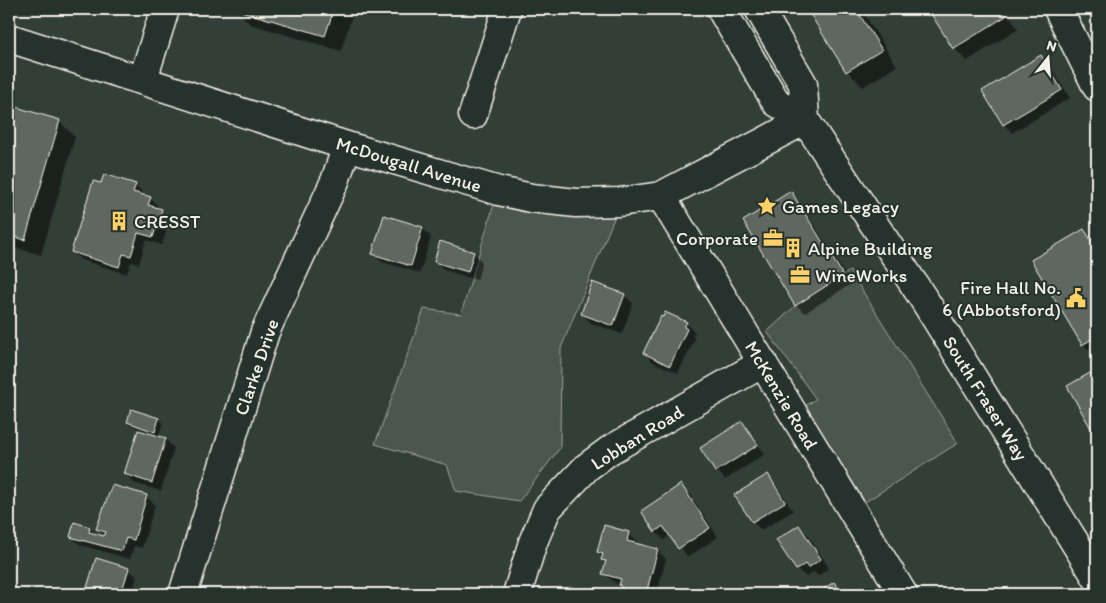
<svg xmlns="http://www.w3.org/2000/svg" width="1106" height="603" viewBox="0 0 1106 603" font-family="Itim,sans-serif">
<style>
.green{fill:#4c564f;stroke:#a0a49c}
.shadow{fill:#0007}
.building{fill:#5f6861;stroke:#f4f1e8}
.lines{fill:none;stroke-linecap:round;stroke-linejoin:round}
.minor-casing{stroke:#f4f1e8;stroke-width:31}
.major-casing{stroke:#f4f1e8;stroke-width:31}
.minor{stroke:#26332d;stroke-width:28}
.major{stroke:#26332d;stroke-width:28}
.labels{text-anchor:middle;stroke-width:4;stroke-linejoin:round;paint-order:stroke}
.street-label{font-size:19px;fill:#f4f1e8;stroke:#26332d}
.poi-label{font-size:19px;fill:#f4f1e8;stroke:#26332d;text-anchor:start}
</style>
<rect width="100%" height="100%" fill="#323e38"/>
<filter id="ink" filterUnits="userSpaceOnUse"><feTurbulence type="fractalNoise" baseFrequency=".02" numOctaves="2"/><feDisplacementMap in="SourceGraphic" scale="10" xChannelSelector="R" yChannelSelector="G"/><feConvolveMatrix kernelMatrix="1 2 1 2 8 2 1 2 1" color-interpolation-filters="sRGB"/></filter>
<g filter="url(#ink)">
<!-- green -->
<path class="green" d="M497,194L619,206L561,348L560,448L519,501L456,491L447,465L375,444L424,309L461,314Z
M850,271L958,443L865,502L805,406L816,399L767,332L795,306Z"/>
<!-- shadow -->
<path class="shadow" d="M235,9H354L341,51L250,24Z
M809,9H861L897,66L863,87L847,71Z
M929,9H1005L1018,29L967,61L954,48Z
M1041,57L1050,66L1070,98L1012,133L1004,124Z
M9,107L59,121L75,137L41,255L9,246Z
M102,185H135L144,194L143,196L150,198L159,207L158,209L170,219L162,245L146,240L139,264L131,262L127,274L81,260L72,252Z
M791,193L799,201L851,284L805,313L796,305Z
M422,228L431,237L420,273L382,262L374,253Z
M1084,230L1097,247V350L1092,353L1083,344L1033,261Z
M441,243L474,253L482,262L477,280L444,270L435,261Z
M624,295L633,303L622,334L591,323L582,314Z
M686,323L695,332L692,336L695,339L678,373L653,362L644,353Z
M1097,370V434L1069,387Z
M159,419L163,423L158,437L165,439L174,448L161,491L134,483L126,474L158,435L132,426L128,422Z
M742,423L765,454L725,480L701,449Z
M767,476L776,485L793,511L761,530L753,522Z
M681,486L690,494L718,537L688,557L671,535L664,540L656,532Z
M113,487L147,497L155,505L142,548L134,546L130,559L80,545L71,537L75,524L90,528L97,535L108,539L98,528Z
M799,527L808,535L829,568L818,576L814,572L806,577L797,569Z
M628,533L637,542L636,545L658,551L666,559L657,594H630L604,574L606,563L598,552Z
M97,559L128,569L137,577L132,594H86Z"/>
<!-- building -->
<path class="building" d="M234,9H334L325,36Z
M807,9H856L882,50L846,72Z
M928,9H1002L1006,16L953,49Z
M1041,55L1062,90L1003,125L982,91Z
M9,105L60,120L25,240L9,235Z
M104,174L136,184L133,192L151,197L148,205L162,209L153,237L138,233L131,256L123,254L119,267L71,252L93,181L101,183Z
M791,191L843,275L795,306L743,221Z
M384,215L423,227L411,266L372,254Z
M1084,229L1097,250V336L1082,345L1031,260Z
M440,241L474,252L468,272L434,262Z
M592,282L625,294L613,326L581,314Z
M665,312L687,322L684,327L687,329L670,366L643,353L661,316L663,317Z
M1097,369V429L1093,432L1067,386Z
M131,409L159,418L155,432L127,422Z
M742,421L758,445L715,472L700,448Z
M138,430L166,438L152,483L124,474Z
M768,474L785,502L752,522L734,495Z
M681,484L710,528L678,549L663,526L655,532L641,511Z
M112,485L147,495L134,540L126,538L122,551L70,537L74,522L90,527L89,532L104,536L106,532L96,529Z
M604,525L629,532L627,541L658,549L646,594H630L619,585L621,579L602,574L606,561L601,560L603,554L597,552Z
M799,525L821,559L808,568L805,564L796,570L776,540Z
M96,558L129,568L121,594H85Z
M834,582L842,594H816Z
M570,587L592,594H568Z"/>
<g class="lines">
<defs>
<path id="minor" d="M1058,9L1097,87
M9,38L347,146L499,191L531,198L576,203L619,202L661,196L805,120
M143,79L165,9
M473,115L507,9
M661,196L903,594
M183,594L265,332L335,181L347,146
M517,594L533,542L547,509L587,467L610,450L763,363"/>
<path id="major" d="M721,9L776,102L805,120L925,301L1097,578
M759,9L803,84L805,120"/>
</defs>
<!-- minor casing -->
<use href="#minor" class="minor-casing"/>
<!-- major casing -->
<use href="#major" class="major-casing"/>
<!-- minor -->
<use href="#minor" class="minor"/>
<!-- major -->
<use href="#major" class="major"/>
</g>
</g>
<!-- icons -->
<defs>
<symbol id="sight-bare" viewBox="-9 -9 18 18"><path d="M0-6L1.8-2.2L6-1.7L2.9 1.2L3.7 5.4L0 3.3L-3.7 5.4L-2.9 1.2L-6-1.7L-1.8-2.2Z" fill="#ffd166" stroke="#26332d" stroke-width="2.5" paint-order="stroke"/></symbol>
<symbol id="building-bare" viewBox="-9 -9 18 18"><path d="M-4-6H4V6H1V3H-1V6H-4ZM-2.5-4.3h1.7v1.8h-1.7ZM.8-4.3h1.7v1.8H.8ZM-2.5-1h1.7V.8h-1.7ZM.8-1h1.7V.8H.8Z" fill="#ffd166" stroke="#26332d" stroke-width="2.5" paint-order="stroke"/></symbol>
<symbol id="office-bare" viewBox="-9 -9 18 18"><path d="M-6-3h4V-5.5h4V-3h4V5H-6ZM-1-4.5V-3h2v-1.5ZM-6 0V1H6V0Z" fill="#ffd166" stroke="#26332d" stroke-width="2.5" paint-order="stroke"/></symbol>
<symbol id="civic-bare" viewBox="-9 -9 18 18"><path d="M-.6-6.5H3V-4.5H.6V-3L4-1V1h2V6H-6V1h2V-1L-.6-3ZM-1.2 2.5V6h2.4V2.5Z" fill="#ffd166" stroke="#26332d" stroke-width="2.5" paint-order="stroke"/></symbol>
</defs>
<g fill-rule="evenodd">
<use href="#sight-bare" x="753" y="192" width="28" height="28"/>
<use href="#building-bare" x="105" y="207" width="28" height="28"/>
<use href="#office-bare" x="759" y="224" width="28" height="28"/>
<use href="#building-bare" x="779" y="234" width="28" height="28"/>
<use href="#office-bare" x="786" y="261" width="28" height="28"/>
<use href="#civic-bare" x="1062" y="284" width="28" height="28"/>
</g>
<g class="labels">
<!-- street labels -->
<g class="street-label">
<text transform="translate(409 164) rotate(17)" y="7">McDougall Avenue</text>
<text transform="translate(256 367) rotate(-71)" y="7">Clarke Drive</text>
<text transform="translate(782 395) rotate(59)" y="7">McKenzie Road</text>
<text transform="translate(986 398) rotate(58)" y="7">South Fraser Way</text>
<text transform="translate(637 437) rotate(-32)" y="7">Lobban Road</text>
</g>
<!-- poi labels -->
<g class="poi-label">
<text x="782" y="213">Games Legacy</text>
<text x="134" y="228">CRESST</text>
<text x="758" y="245" text-anchor="end">Corporate</text>
<text x="808" y="255">Alpine Building</text>
<text x="815" y="282">WineWorks</text>
<text x="1061" y="294" text-anchor="end">Fire Hall No.<tspan x="1061" dy="22">6 (Abbotsford)</tspan></text>
</g>
</g>
<!-- margin -->
<rect width="1106" height="603" fill="none" stroke="#26332d" stroke-width="30"/>
<rect x="15" y="15" width="1076" height="573" fill="none" stroke="#f4f1e8" stroke-width="2" filter="url(#ink)"/>
<!-- north arrow -->
<g transform="translate(1048 58) rotate(17)" stroke="#26332d" stroke-width="4" paint-order="stroke">
<path d="M0-4L9 19L0 12L-9 19Z" fill="#f4f1e8"/>
<text y="-8" font-size="14" font-weight="bold" text-anchor="middle" fill="#f4f1e8">N</text>
</g>
</svg>
